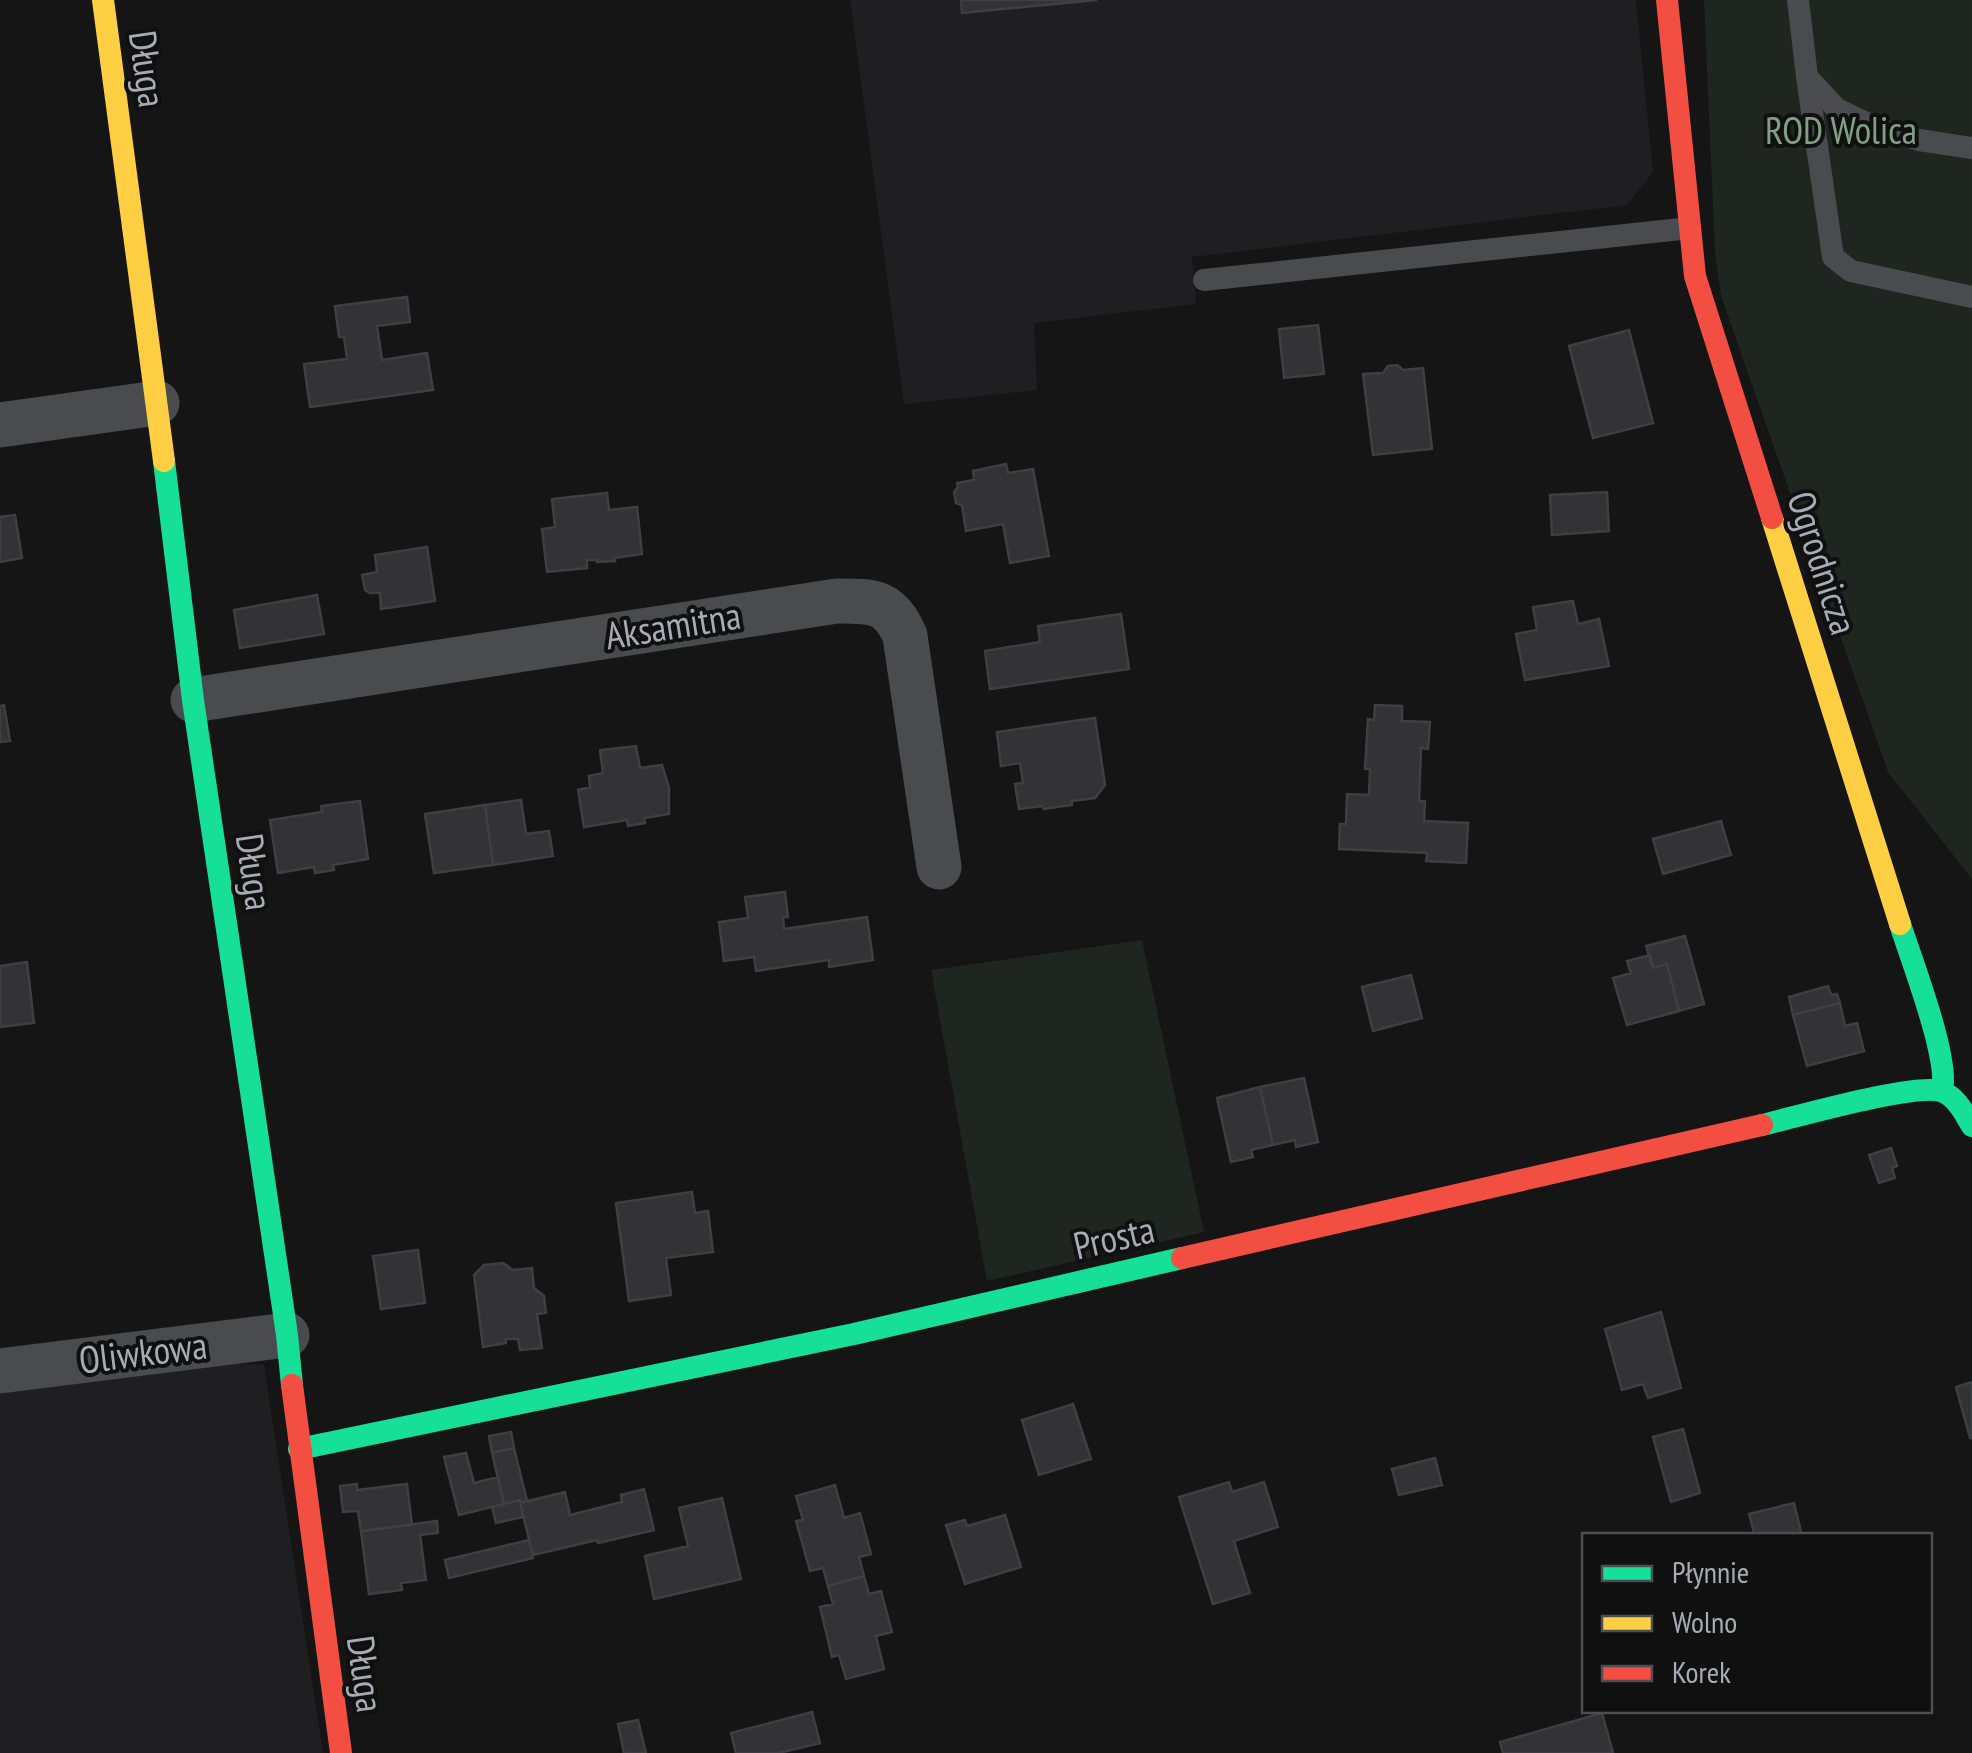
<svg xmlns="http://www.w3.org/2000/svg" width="1972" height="1753" viewBox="0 0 1972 1753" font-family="'PT Sans Narrow',sans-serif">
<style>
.built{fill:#1f1f21}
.green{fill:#1f2620}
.building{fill:#333335;stroke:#3e3f42;stroke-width:2.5}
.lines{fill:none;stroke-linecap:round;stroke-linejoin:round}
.lane{stroke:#4a4b4e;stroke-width:22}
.street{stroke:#4a4b4e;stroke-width:45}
.fast{stroke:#16e098;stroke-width:22}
.slow{stroke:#ffcf43;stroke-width:22}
.jam{stroke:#f24e42;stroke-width:22}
.labels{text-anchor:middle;stroke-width:8;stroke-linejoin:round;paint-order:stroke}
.street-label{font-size:38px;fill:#a7abb6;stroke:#101011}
.park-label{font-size:38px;fill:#80a083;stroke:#101011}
</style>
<rect width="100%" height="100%" fill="#151516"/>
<!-- built -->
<path class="built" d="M850,0H1636L1653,172L1627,205L1192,257L1196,304L1034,323L1037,390L904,404Z
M169,1360L264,1365L323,1753H0V1385Z"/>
<!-- green -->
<path class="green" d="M1704,0H1972V879L1888,772L1721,296L1715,252Z
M1142,940L1204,1232L987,1281L931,970Z"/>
<!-- building -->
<path class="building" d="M961,0H1097L962,13Z
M407,297L410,322L377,326L382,360L427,353L433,390L310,407L304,364L347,359L344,337H339L335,306Z
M1318,325L1324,374L1284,378L1279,329Z
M1629,330L1653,423L1593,438L1569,346Z
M1397,365L1403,370L1423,368L1432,449L1373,455L1363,374L1383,373L1388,366Z
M1006,464L1008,473L1033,469L1049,556L1010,563L1003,524L966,531L962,505L956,503L954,492L958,487L957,483L974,480L973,471Z
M1607,492L1609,531L1552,535L1550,495Z
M607,493L609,510L637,507L642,554L614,558L615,561L597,562V560H587V568L547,572L542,529L555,527L552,499Z
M15,515L22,558L0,562V517Z
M427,547L435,601L381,609L380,593H370L365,590L362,575L377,572L375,555Z
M317,595L324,634L240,648L234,610Z
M1573,601L1578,624L1599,619L1609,666L1525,680L1516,634L1537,630L1533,607Z
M1121,614L1129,669L990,689L985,651L1040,642L1038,626Z
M4,705L10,741L0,742V706Z
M1375,705L1402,706V721L1430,722L1428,749L1421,748L1419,801H1425L1424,821L1468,823L1466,863L1426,861L1427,853L1339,849L1340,824H1346L1347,794L1369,795L1370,769H1365L1368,719L1374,720Z
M1095,718L1105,785L1095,798L1072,801V805L1044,809L1042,806L1019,809L1015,784L1023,783L1020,763L1001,766L997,732Z
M636,746L640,768L662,765L669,788V814L644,818L645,823L628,826L627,820L584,827L578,790L590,787L589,776L603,773L600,750Z
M521,800L526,834L549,831L553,856L493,865L485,805Z
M360,801L368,859L333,865L334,870L315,873L314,867L278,873L270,820L322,812L321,806Z
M485,805L493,865L434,873L425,814Z
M1721,821L1731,855L1663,874L1653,839Z
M785,892L788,917H783L784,929L867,917L873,960L829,967V960L756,971L754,957L724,961L719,922L748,918L745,897Z
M1685,936L1704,1004L1679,1011L1667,964L1653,968L1646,946Z
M1650,955L1653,968L1667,964L1679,1011L1627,1025L1613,978L1631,973L1627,961Z
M27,962L34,1023L0,1027V966Z
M1411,975L1422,1018L1373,1031L1362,987Z
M1828,986L1831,995L1837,994L1840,1003L1793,1015L1789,997Z
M1840,1003L1845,1026L1857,1023L1864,1051L1807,1066L1793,1015Z
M1304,1078L1318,1142L1296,1147L1295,1140L1273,1145L1260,1087Z
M1260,1087L1273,1145L1251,1150L1253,1157L1231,1162L1217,1098Z
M1891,1148L1897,1166L1892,1168L1895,1178L1879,1183L1869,1155Z
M692,1192L695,1213L708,1211L713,1252L666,1258L671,1295L629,1301L616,1203Z
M418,1250L425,1303L381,1309L373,1256Z
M503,1263L513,1270L532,1268L534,1288L544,1296L546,1313L537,1314L542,1348L520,1350L518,1339H505L506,1343L483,1347L474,1275L484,1265Z
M1661,1312L1681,1388L1648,1398L1643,1384L1622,1390L1605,1329Z
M1972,1382V1437L1970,1438L1956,1387Z
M1073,1404L1091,1459L1039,1475L1022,1420Z
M1683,1429L1700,1493L1671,1502L1653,1437Z
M511,1432L514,1448L492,1453L489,1436Z
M514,1448L527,1501L520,1503V1500L504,1504L492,1453Z
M466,1453L474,1483L498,1477L504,1504L459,1515L444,1457Z
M1435,1458L1442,1485L1399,1495L1392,1469Z
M1229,1482L1232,1492L1264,1482L1278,1527L1234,1541L1250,1593L1213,1604L1179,1497Z
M357,1484V1490L407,1484L412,1525L361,1531L358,1511L343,1512L340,1486Z
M835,1485L844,1518L860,1513L871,1554L859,1557L864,1576L828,1586L823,1568L810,1571L796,1521L803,1520L796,1496Z
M644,1489L654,1530L598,1543L597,1540L533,1555L520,1503L565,1492L570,1515L622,1502L621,1495Z
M722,1498L741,1579L654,1599L645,1556L688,1546L679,1508Z
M520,1500L523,1517L496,1523L492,1507Z
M1794,1503L1802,1536H1755L1749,1514Z
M1005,1515L1021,1567L965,1584L946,1525L965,1520L967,1526Z
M437,1521L438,1533L420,1535L426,1580L401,1583L402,1590L369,1594L361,1531Z
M529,1540L533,1558L449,1578L445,1560Z
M864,1576L869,1594L881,1591L892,1632L876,1636L884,1669L846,1679L839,1655L832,1657L820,1607L833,1604L828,1586Z
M812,1712L820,1743L779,1753H736L731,1733Z
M1602,1713L1613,1753H1503L1500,1742Z
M638,1720L646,1753H624L618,1724Z"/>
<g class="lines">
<!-- lane -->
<path class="lane" d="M1798,0L1807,77L1837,109L1876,128L1919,140L1972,148
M1807,77L1833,257L1851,271L1972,297
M1204,280L1690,228"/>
<!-- street -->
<path class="street" d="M0,425L157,403
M193,700L837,601C873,601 890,600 905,636L939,867
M0,1371L287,1335"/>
<!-- fast -->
<path class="fast" d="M164,461L193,700L287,1335L292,1385
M1900,924C1911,959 1950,1059 1942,1090
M1762,1125C1796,1117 1914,1083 1941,1091C1957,1097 1964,1113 1972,1126
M299,1449L854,1334L1182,1258"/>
<!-- slow -->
<path class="slow" d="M103,0L164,461
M1772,518L1900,924"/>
<!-- jam -->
<path class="jam" d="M1667,0L1695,276L1772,518
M1182,1258L1762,1125
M292,1385L341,1753"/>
</g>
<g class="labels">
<!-- street labels -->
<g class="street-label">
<text transform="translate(147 69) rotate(82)" y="13">Długa</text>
<text transform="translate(1822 563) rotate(72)" y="13">Ogrodnicza</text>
<text transform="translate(673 626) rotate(-9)" y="13">Aksamitna</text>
<text transform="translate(254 872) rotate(82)" y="13">Długa</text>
<text transform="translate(1114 1238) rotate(-13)" y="13">Prosta</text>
<text transform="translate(143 1353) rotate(-7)" y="13">Oliwkowa</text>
<text transform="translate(365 1674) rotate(82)" y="13">Długa</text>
</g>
<!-- park labels -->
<g class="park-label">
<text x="1841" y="144">ROD Wolica</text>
</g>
</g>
<!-- legend -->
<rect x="1582" y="1533" width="350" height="180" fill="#101011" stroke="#4c4e53" stroke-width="2.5"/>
<rect x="1602" y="1566" width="50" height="15" fill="#16e098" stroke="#4c4e53" stroke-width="2.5"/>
<text x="1672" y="1583" font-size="30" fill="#a7abb6">Płynnie</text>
<rect x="1602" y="1616" width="50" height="15" fill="#ffcf43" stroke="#4c4e53" stroke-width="2.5"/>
<text x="1672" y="1633" font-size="30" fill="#a7abb6">Wolno</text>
<rect x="1602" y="1666" width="50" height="15" fill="#f24e42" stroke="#4c4e53" stroke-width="2.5"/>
<text x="1672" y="1683" font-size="30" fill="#a7abb6">Korek</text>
</svg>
